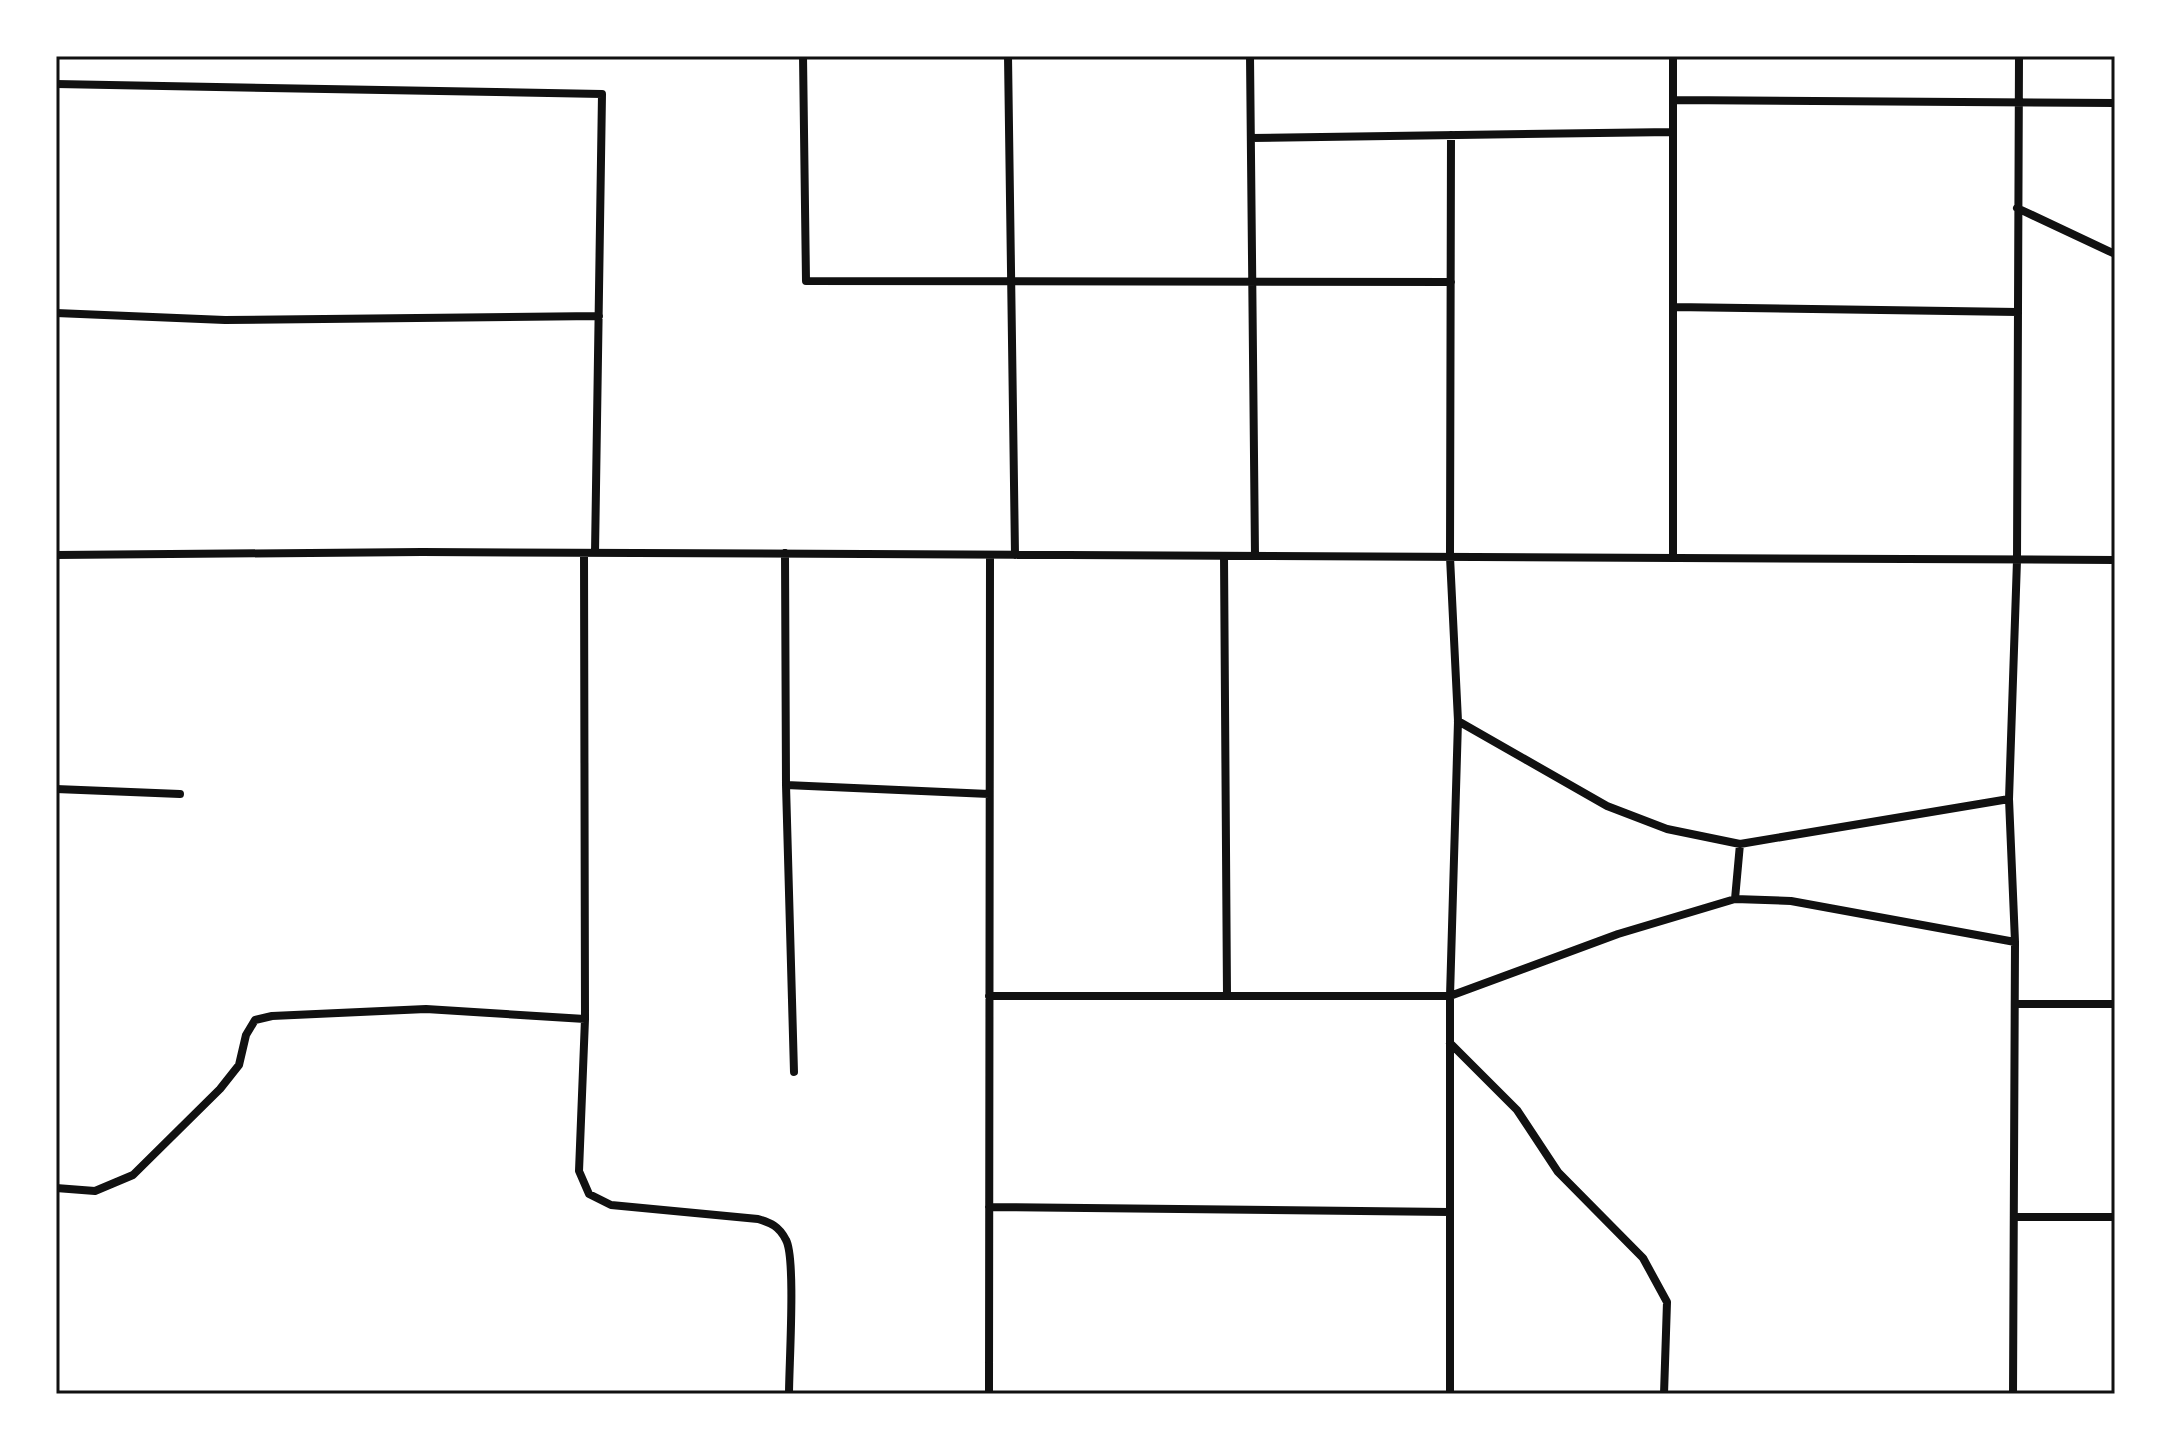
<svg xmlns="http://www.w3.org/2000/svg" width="2171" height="1450" viewBox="0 0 2171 1450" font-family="Arial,sans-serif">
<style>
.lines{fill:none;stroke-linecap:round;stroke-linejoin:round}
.minor{stroke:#111;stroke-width:8}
.neatline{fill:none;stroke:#111;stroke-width:3}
</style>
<rect width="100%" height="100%" fill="#fff"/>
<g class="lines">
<!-- minor -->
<path class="minor" d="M803,56L806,281L1451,282
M1008,56L1015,555
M1250,56L1255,556
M1673,56V558
M56,84L602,94L595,553
M1673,100L2115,103
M1251,138L1673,132
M2017,208L2115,254
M1673,307L2018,312
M56,313L225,320L599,316
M584,553L585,1019L579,1171L589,1194L611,1205L758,1219C771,1223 779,1226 786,1240C796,1258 789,1365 789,1394
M785,553L786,785L794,1072
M56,555L422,552L2115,560
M1224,556L1227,996
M1458,721L1607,806L1667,829L1740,844L2009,799
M786,785L989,794
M56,789L180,794
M1735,899L1740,844
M989,996H1450L1618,934L1735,899L1791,901L2015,942
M2015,1004H2115
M1450,1043L1517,1110L1558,1172L1643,1258L1667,1302L1664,1394
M56,1188L95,1191L133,1175L220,1089L239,1065L246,1035L255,1020L272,1016L426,1009L585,1019
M989,1207L1450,1212
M2014,1217H2115
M989,1394L990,555
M1450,1394V996L1458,721L1450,557L1451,135
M2013,1394L2015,942L2009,799L2017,560L2019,56"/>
</g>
<!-- border -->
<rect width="2171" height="1450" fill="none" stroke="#ffffff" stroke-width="116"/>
<rect x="58" y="58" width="2055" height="1334" class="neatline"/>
</svg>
